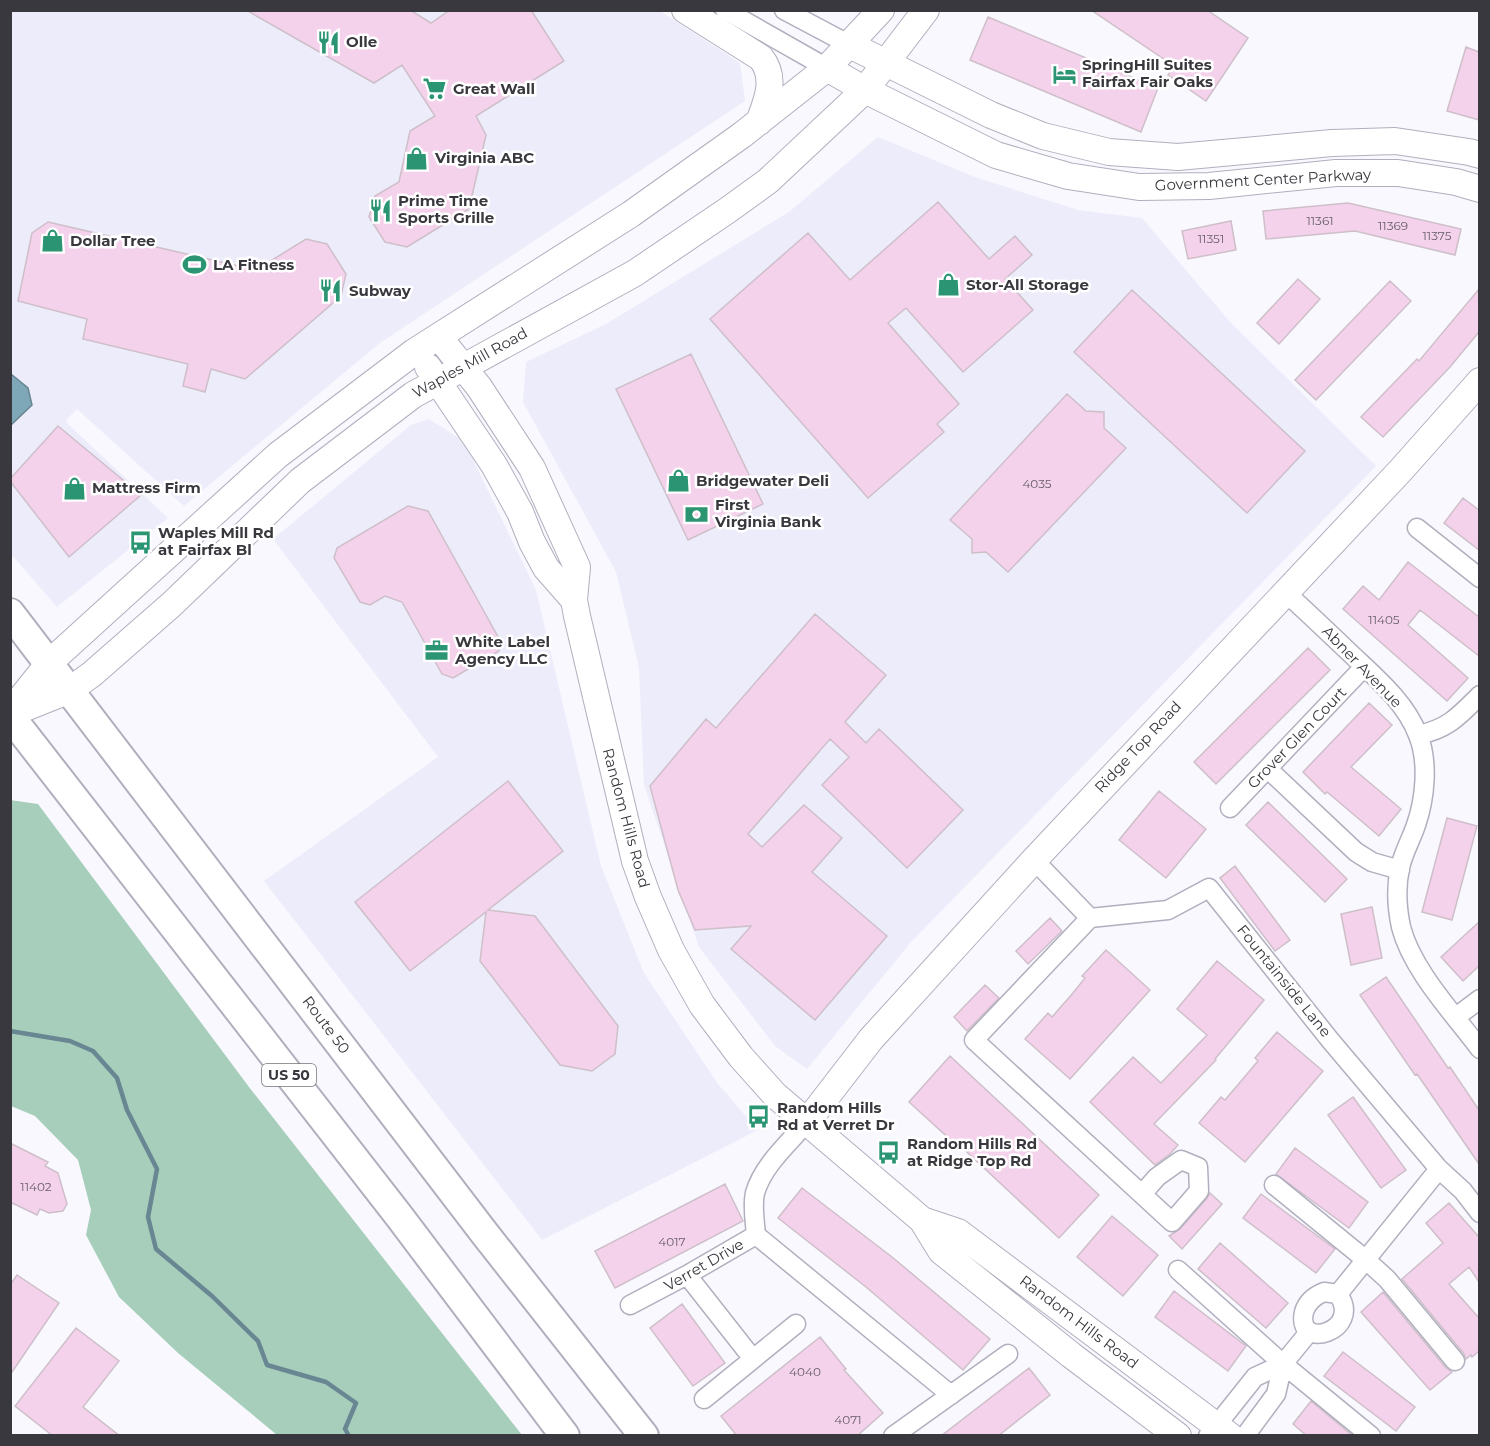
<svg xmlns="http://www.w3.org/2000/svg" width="1490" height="1446" viewBox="0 0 1490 1446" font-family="Montserrat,sans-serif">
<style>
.built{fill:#edecfa}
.forest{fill:#a7cebb}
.water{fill:#7ea7b7;stroke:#698693;stroke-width:1.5}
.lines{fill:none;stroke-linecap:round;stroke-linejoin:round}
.stream{stroke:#698693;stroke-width:4.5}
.building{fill:#f4d2eb;stroke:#cebfc9;stroke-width:1.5}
.street-casing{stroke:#b0afbe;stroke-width:21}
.secondary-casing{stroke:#b0afbe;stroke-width:28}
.primary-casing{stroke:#b0afbe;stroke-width:32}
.street{stroke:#fff;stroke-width:18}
.secondary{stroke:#fff;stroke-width:26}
.primary{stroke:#fff;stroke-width:28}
.labels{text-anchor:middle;stroke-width:5;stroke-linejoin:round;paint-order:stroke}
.number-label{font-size:12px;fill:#675e69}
.shield{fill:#fff;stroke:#747478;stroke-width:1.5}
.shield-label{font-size:14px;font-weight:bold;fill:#38383e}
.poi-label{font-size:15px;font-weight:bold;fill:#38383e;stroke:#fff;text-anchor:start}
.street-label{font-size:15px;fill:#38383e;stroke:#fff}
</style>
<rect width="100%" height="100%" fill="#f9f8ff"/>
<!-- built -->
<path class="built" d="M10,11H660L740,63L745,101L380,343L184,506L77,409L66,420L68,424L168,518L57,607L11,554Z
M878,137L975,177L1078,210L1142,218L1230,322L1376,466L911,942L807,1069L775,1046L699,947L644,785L639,668L616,572L523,402L526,362L606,324L789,212Z
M429,419L464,441L536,590L601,866L644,973L718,1084L758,1130L542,1240L264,881L438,757L273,539L411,425Z"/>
<!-- forest -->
<path class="forest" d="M10,800L38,804L249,1087L522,1435H277L178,1353L119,1297L86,1235L91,1210L78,1160L35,1116L11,1106Z"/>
<!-- water -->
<path class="water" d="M11,374L28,388L32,405L11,425Z"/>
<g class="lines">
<!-- stream -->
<path class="stream" d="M10,1031L70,1041L93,1051L117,1078L127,1110L157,1169L148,1217L156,1249L212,1296L258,1341L267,1365L326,1382L356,1403L345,1429L349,1436"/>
</g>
<!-- building -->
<path class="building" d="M246,10H410L431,23L450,10H531L564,61L476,116L486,135L469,209L407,247L385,242L369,217L375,196L399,182L410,131L435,116L402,65L374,83Z
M1091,10H1207L1248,38L1206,101L1168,75L1174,66Z
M988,17L1158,88L1141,132L970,60Z
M1466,47L1479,52V120L1447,111Z
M938,202L989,259L1015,236L1032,255L1005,279L1033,310L963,372L906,308L888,323L959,404L937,424L944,432L868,498L710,319L808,233L850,280Z
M1348,203L1461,229L1455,255L1355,231L1266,239L1263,211Z
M1231,221L1236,250L1188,259L1182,231Z
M48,222L256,270L306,239L327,244L346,274L341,296L245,379L211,369L205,392L183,386L188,364L83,339L87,319L18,301L32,233Z
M1298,279L1320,299L1279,344L1257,323Z
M1390,281L1411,301L1316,400L1295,380Z
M1479,289V332L1450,367L1383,437L1361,417L1417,359L1419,361Z
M1132,290L1305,451L1247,513L1074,352Z
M691,354L763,504L688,540L616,389Z
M1067,394L1086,411L1104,412V428L1126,448L1008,572L986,552L972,553V539L950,520Z
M58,426L141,495L69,557L10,481V479Z
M1463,498L1479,510V550L1444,523Z
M408,506L428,511L501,642L499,651L453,678L442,674L402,602L385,596L370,605L360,602L334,558L337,548Z
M1408,562L1479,617V656L1420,610L1408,625L1468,678L1447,701L1343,609L1363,586L1379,600Z
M815,614L886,675L845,722L866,743L879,729L963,810L907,868L822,785L849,757L830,739L748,834L762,847L804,805L842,838L812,872L887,936L815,1020L731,949L751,926L695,930L678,890L650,786L706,719L716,728Z
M1308,648L1330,670L1216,784L1194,762Z
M1369,703L1392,725L1351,767L1401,809L1379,836L1327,792L1325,794L1303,772Z
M508,781L563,851L488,910L535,916L618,1026L615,1054L592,1071L560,1065L480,961L486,912L410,971L355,902Z
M1159,791L1206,829L1166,878L1119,840Z
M1268,802L1347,879L1325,902L1246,825Z
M1447,818L1477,826L1452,920L1422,912Z
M1235,866L1290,940L1275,951L1220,878Z
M1372,907L1382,958L1351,965L1341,914Z
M1050,918L1062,931L1028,964L1016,951Z
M1479,922V966L1463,981L1441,957Z
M1106,950L1150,990L1070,1079L1025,1039L1048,1013L1052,1017L1073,993L1085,978L1082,976Z
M1217,961L1264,1000L1215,1059L1216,1060L1154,1124L1178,1145L1170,1154L1155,1165L1090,1102L1133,1057L1161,1083L1207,1035L1177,1009Z
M1386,977L1448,1068L1450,1067L1479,1110V1164L1417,1074L1415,1075L1360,995Z
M985,985L999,998L967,1031L954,1017Z
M1277,1032L1323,1071L1245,1162L1199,1123L1221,1097L1225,1100L1258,1061L1255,1058Z
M950,1056L1099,1195L1059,1238L955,1141L953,1142L909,1102Z
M1353,1097L1406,1170L1381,1188L1328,1115Z
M10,1143L48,1162L45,1166L58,1173L67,1204L63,1211L49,1213L40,1209L37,1215L10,1202Z
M1295,1148L1368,1202L1349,1228L1276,1174Z
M725,1184L743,1221L615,1288L595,1251Z
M802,1188L892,1257L990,1339L963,1370L866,1287L778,1218Z
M1210,1193L1222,1204L1182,1249L1169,1236L1180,1229L1207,1198Z
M1261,1194L1335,1249L1316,1273L1243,1218Z
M1449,1203L1479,1237V1282L1469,1267L1449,1284L1479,1318V1351L1472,1357L1471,1355L1466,1359L1464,1354L1402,1279L1443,1243L1426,1223Z
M1112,1216L1158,1255L1123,1296L1077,1257Z
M1220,1243L1288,1303L1266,1328L1198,1269Z
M17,1275L59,1303L10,1375V1285Z
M1174,1291L1246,1346L1228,1371L1155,1317Z
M1383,1292L1446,1368L1452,1372L1430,1390L1361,1312Z
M682,1304L725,1363L693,1386L650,1328Z
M76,1328L119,1361L83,1407L120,1436H53L15,1406Z
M820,1337L846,1369L844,1370L883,1413L857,1436H737L721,1416Z
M1343,1352L1415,1407L1396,1431L1324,1376Z
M1029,1368L1050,1395L998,1436H941Z
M1311,1401L1353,1436H1307L1293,1424Z"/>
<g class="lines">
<defs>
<path id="street" d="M725,10L827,68
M784,10L850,45
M1417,528L1480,578
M1285,592C1307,612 1328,632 1349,652C1374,676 1405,701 1418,735C1429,762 1425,799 1416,825C1411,840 1403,853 1400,868C1396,886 1397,908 1401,927C1412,970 1453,1013 1480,1049
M1418,735C1448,729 1459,716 1480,695
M1268,769L1356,852L1372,862L1400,870
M1230,808L1364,667
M1034,860L1090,918
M1456,1017L1480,999
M1274,1185L1366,1260L1387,1279L1455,1361
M1143,1193L1157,1177L1181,1160L1198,1167L1199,1191L1172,1222L974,1040L1090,918L1168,910L1209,888L1330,1040L1439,1169L1463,1191L1480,1213
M756,1235L951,1395
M756,1235C755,1222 752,1206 755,1193C763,1165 789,1143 807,1122
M1178,1270L1283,1364L1371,1436
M687,1275L753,1359
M1324,1292L1338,1294C1364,1331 1295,1352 1304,1312C1307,1302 1314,1296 1324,1292Z
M1338,1294L1439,1169
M630,1305L687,1275L756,1235
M704,1399L796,1324
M893,1436L1008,1354
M1208,1436L1255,1377L1283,1364
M1245,1436L1276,1394L1283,1364L1309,1332"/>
<path id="secondary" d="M685,10L761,58C777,78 767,101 759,122
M850,45L991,115L1043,136L1109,152L1178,157L1332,143L1395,141L1469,152L1480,155
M827,68L865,90L996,155L1068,176L1139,187L1209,186L1336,173H1398L1456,182L1480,189
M439,337L479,387L532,468L577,567L574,600L577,616L635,861L648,897L671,950L702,1005L741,1057L775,1095L922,1220L941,1251L1071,1355L1178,1436
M428,367L494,465L520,512L532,542L546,568L574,600
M10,712L49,663L278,455L414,352L631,214L742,135L827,68L881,10
M10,714L70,690L92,674L172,604L300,481L413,395L635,273L728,210L768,181L865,90L926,10
M807,1122L871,1039L1034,860L1401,470L1480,381
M922,1220L958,1232L1230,1436"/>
<path id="primary" d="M10,613L485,1234L644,1436
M10,716L399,1216L565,1436"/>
</defs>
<!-- street casing -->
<use href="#street" class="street-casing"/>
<!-- secondary casing -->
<use href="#secondary" class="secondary-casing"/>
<!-- primary casing -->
<use href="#primary" class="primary-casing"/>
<!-- street -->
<use href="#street" class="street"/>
<!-- secondary -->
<use href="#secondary" class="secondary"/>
<!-- primary -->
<use href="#primary" class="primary"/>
</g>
<!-- icons -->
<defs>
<symbol id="restaurant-bare" viewBox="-9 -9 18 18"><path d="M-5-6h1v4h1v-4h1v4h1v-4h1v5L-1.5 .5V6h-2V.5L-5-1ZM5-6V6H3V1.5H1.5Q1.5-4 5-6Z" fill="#2b9473" stroke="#fff" stroke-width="2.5" paint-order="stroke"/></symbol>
<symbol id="hotel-bare" viewBox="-9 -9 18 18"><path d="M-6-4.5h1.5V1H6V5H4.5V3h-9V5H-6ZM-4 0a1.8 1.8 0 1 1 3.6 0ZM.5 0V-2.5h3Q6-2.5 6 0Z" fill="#2b9473" stroke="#fff" stroke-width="2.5" paint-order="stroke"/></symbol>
<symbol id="supermarket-bare" viewBox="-9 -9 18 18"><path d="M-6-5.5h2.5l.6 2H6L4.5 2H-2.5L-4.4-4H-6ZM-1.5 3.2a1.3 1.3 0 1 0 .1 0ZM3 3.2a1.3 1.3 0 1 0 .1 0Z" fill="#2b9473" stroke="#fff" stroke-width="2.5" paint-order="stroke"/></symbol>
<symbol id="shop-bare" viewBox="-9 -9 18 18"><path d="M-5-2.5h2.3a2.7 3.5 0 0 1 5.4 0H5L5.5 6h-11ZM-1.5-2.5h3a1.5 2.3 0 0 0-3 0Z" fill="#2b9473" stroke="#fff" stroke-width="2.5" paint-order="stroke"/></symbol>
<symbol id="stadium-bare" viewBox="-9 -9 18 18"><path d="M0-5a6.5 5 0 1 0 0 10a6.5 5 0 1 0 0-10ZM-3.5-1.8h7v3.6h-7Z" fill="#2b9473" stroke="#fff" stroke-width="2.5" paint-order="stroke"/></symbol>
<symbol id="bank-bare" viewBox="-9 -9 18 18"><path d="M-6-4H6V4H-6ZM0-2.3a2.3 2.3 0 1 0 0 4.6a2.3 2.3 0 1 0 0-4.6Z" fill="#2b9473" stroke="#fff" stroke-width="2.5" paint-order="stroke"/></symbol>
<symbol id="bus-bare" viewBox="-9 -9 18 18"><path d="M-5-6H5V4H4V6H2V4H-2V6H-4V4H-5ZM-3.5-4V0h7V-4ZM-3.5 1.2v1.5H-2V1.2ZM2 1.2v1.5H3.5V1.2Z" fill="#2b9473" stroke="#fff" stroke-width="2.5" paint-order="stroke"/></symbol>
<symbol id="office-bare" viewBox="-9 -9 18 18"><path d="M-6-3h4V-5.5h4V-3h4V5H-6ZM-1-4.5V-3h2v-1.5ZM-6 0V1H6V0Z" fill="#2b9473" stroke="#fff" stroke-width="2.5" paint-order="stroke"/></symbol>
</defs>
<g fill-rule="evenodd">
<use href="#restaurant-bare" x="312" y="26" width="33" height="33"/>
<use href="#hotel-bare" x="1048" y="58" width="33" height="33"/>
<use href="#supermarket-bare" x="418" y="72" width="33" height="33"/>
<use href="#shop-bare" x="400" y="142" width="33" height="33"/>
<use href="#restaurant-bare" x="364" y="194" width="33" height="33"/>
<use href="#shop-bare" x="36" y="224" width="33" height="33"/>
<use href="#stadium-bare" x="178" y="248" width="33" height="33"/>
<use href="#shop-bare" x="932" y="268" width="33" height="33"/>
<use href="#restaurant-bare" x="314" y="274" width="33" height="33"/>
<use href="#shop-bare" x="662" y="464" width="33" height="33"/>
<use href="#shop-bare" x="58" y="472" width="33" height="33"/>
<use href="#bank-bare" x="680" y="498" width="33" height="33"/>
<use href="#bus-bare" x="124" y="526" width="33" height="33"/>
<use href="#office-bare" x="420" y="634" width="33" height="33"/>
<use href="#bus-bare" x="742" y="1100" width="33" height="33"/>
<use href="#bus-bare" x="872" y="1136" width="33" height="33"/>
</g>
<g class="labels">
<!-- number labels -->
<g class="number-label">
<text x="1320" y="225">11361</text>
<text x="1393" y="230">11369</text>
<text x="1437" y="240">11375</text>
<text x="1211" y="243">11351</text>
<text x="1037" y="488">4035</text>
<text x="1384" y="624">11405</text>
<text x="36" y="1191">11402</text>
<text x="672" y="1246">4017</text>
<text x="805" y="1376">4040</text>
<text x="848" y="1424">4071</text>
</g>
<!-- shield labels -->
<rect class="shield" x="262" y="1064" width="54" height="22" rx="4.5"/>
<g class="shield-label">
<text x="289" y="1080">US 50</text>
</g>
<!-- poi labels -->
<g class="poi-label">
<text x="346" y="47">Olle</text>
<text x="1082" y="70">SpringHill Suites<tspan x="1082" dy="17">Fairfax Fair Oaks</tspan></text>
<text x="453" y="94">Great Wall</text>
<text x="435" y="163">Virginia ABC</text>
<text x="398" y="206">Prime Time<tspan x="398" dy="17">Sports Grille</tspan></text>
<text x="70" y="246">Dollar Tree</text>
<text x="213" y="270">LA Fitness</text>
<text x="966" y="290">Stor-All Storage</text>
<text x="349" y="296">Subway</text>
<text x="696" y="486">Bridgewater Deli</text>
<text x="92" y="493">Mattress Firm</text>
<text x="715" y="510">First<tspan x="715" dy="17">Virginia Bank</tspan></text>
<text x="158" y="538">Waples Mill Rd<tspan x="158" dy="17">at Fairfax Bl</tspan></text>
<text x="455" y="647">White Label<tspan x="455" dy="17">Agency LLC</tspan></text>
<text x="777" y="1113">Random Hills<tspan x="777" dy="17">Rd at Verret Dr</tspan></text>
<text x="907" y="1149">Random Hills Rd<tspan x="907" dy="17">at Ridge Top Rd</tspan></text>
</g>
<!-- street labels -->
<g class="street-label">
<text transform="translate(1263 180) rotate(-3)" y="5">Government Center Parkway</text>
<text transform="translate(470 363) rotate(-29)" y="5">Waples Mill Road</text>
<text transform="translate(1362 667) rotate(46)" y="5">Abner Avenue</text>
<text transform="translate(1297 738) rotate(-46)" y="5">Grover Glen Court</text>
<text transform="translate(1138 747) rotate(-47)" y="5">Ridge Top Road</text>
<text transform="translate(626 818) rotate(75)" y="5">Random Hills Road</text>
<text transform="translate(1284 981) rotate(51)" y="5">Fountainside Lane</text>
<text transform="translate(326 1025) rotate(53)" y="5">Route 50</text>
<text transform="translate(704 1265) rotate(-30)" y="5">Verret Drive</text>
<text transform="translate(1079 1322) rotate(37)" y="5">Random Hills Road</text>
</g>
</g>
<!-- border -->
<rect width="1490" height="1446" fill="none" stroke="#38383e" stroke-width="24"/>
</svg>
